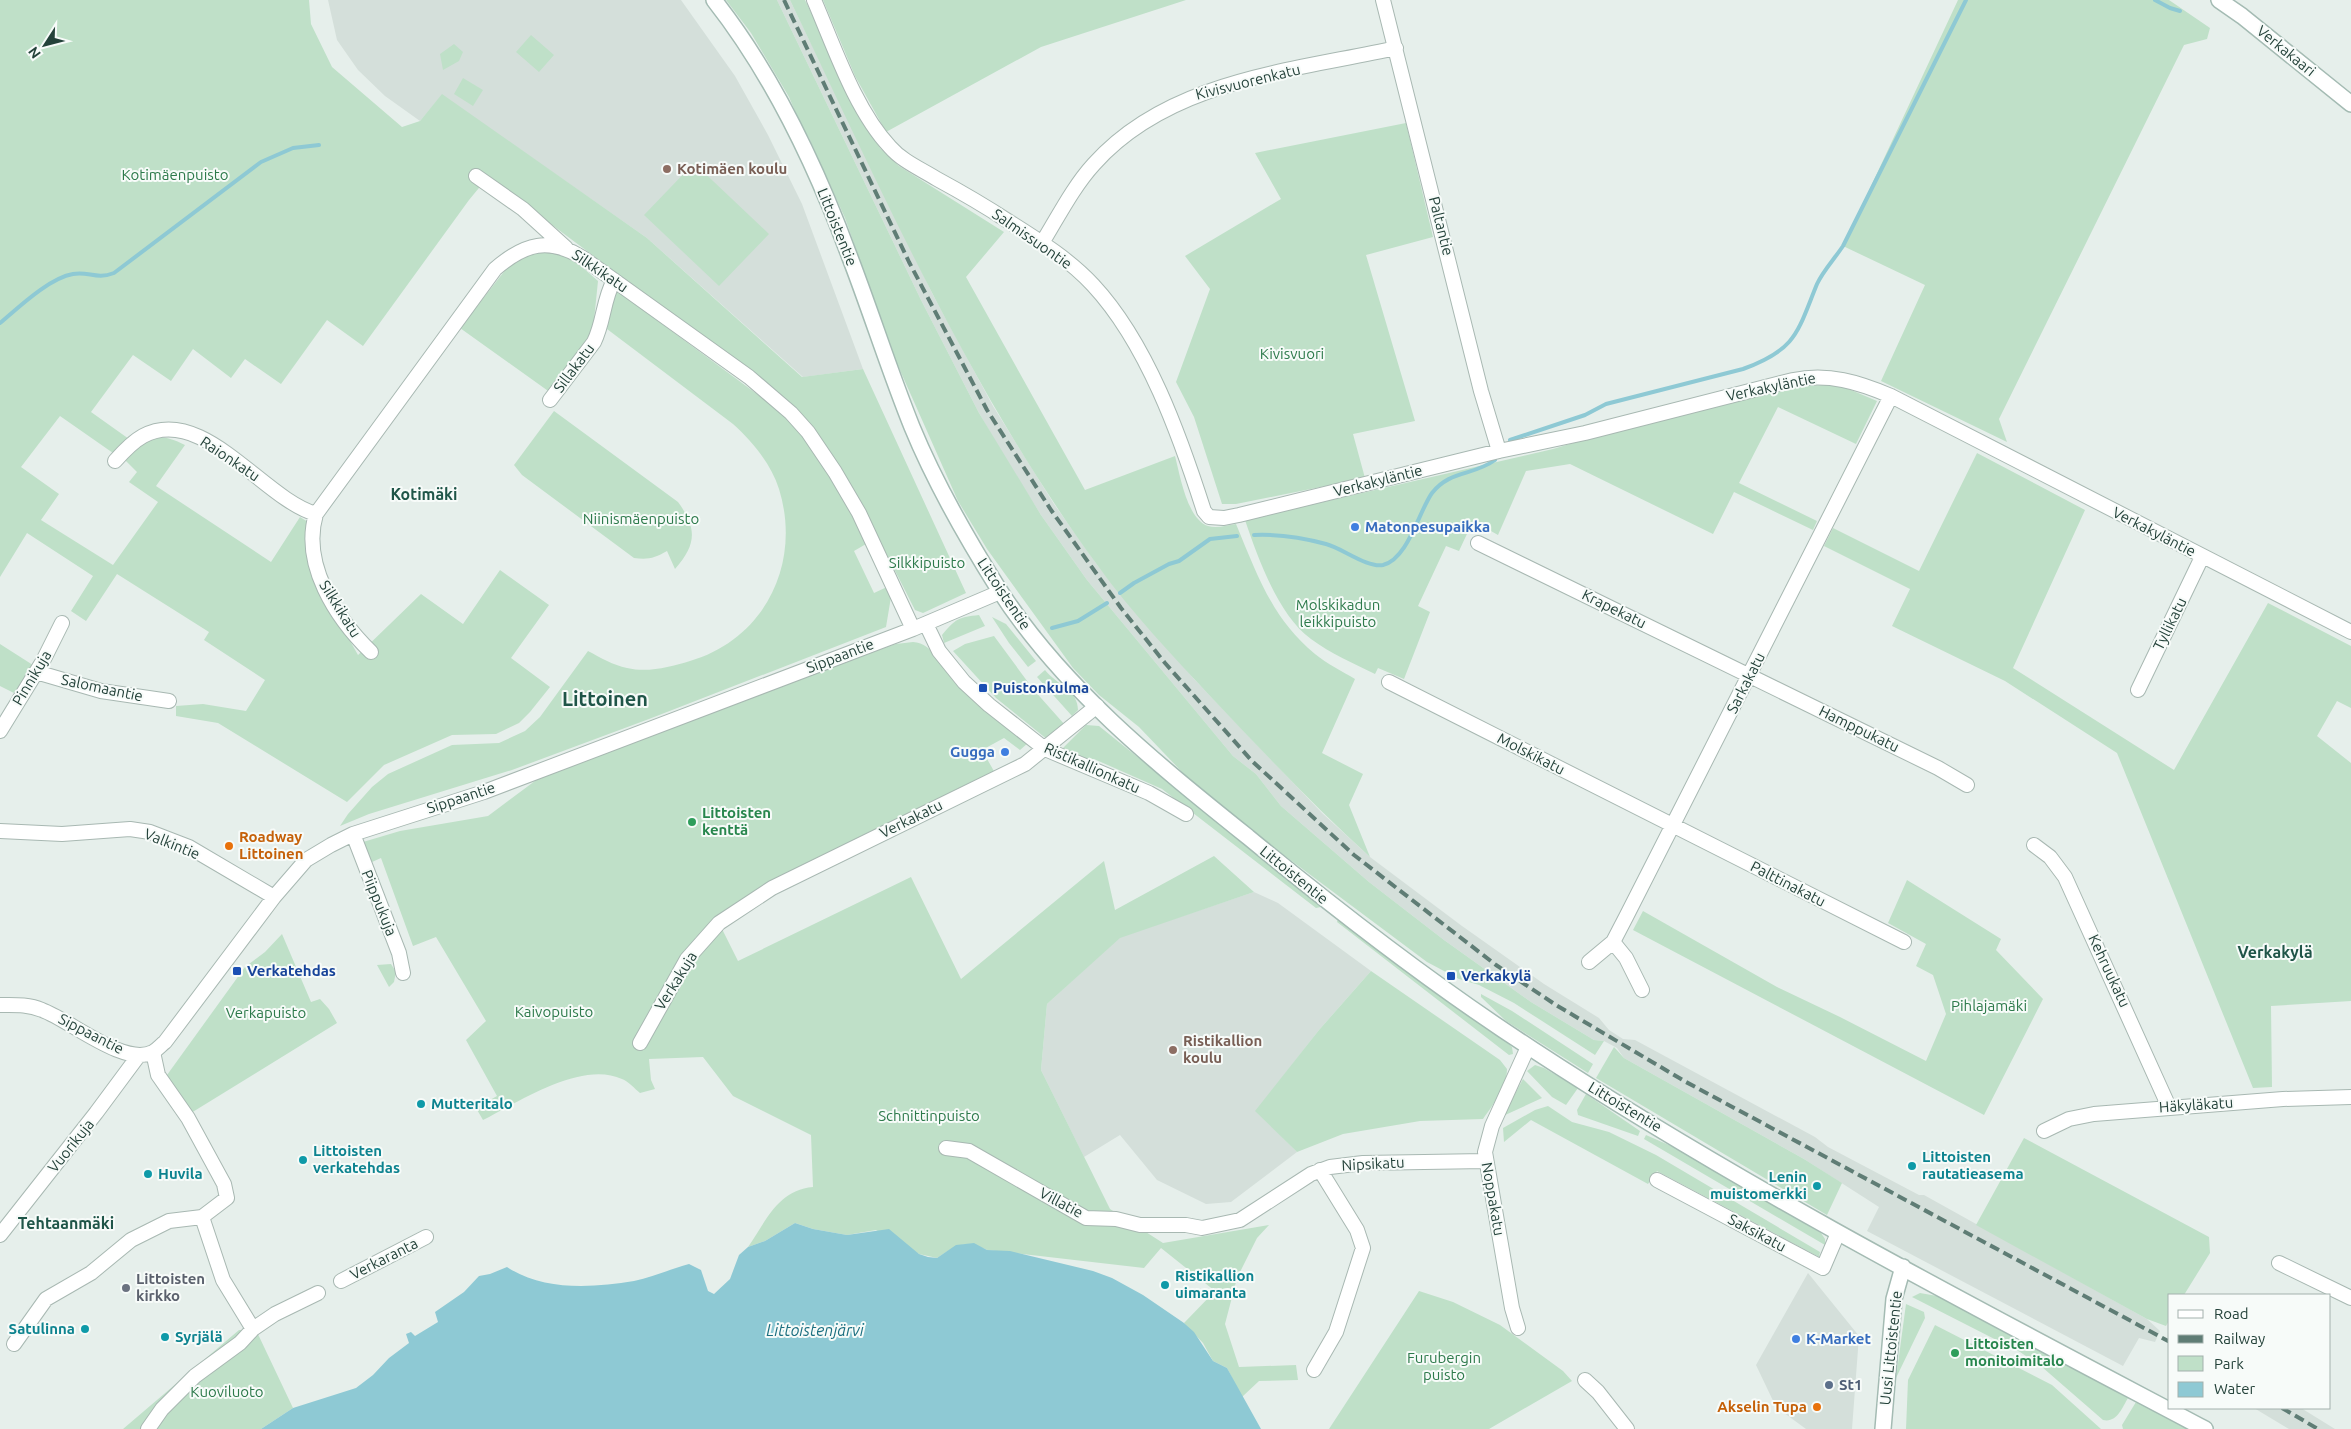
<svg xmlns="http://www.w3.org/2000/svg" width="2351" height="1429" viewBox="0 0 2351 1429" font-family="Ubuntu,sans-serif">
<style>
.built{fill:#d4dfda}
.green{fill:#bfe0c8}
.water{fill:#8ec9d4}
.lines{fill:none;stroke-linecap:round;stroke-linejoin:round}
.stream{stroke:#8ec9d4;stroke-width:4}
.street-casing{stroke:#a8b8b2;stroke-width:16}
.secondary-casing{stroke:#a4bbb3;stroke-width:18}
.street{stroke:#fff;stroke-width:14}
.secondary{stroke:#fff;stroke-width:15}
.rail{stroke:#5f7d75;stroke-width:4;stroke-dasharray:10 5;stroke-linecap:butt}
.education-dot{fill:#8d6e63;stroke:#f7fbf9;stroke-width:2}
.shop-dot{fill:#3f7fe0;stroke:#f7fbf9;stroke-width:2}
.transit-dot{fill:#1a4fb4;stroke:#f7fbf9;stroke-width:2}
.leisure-dot{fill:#2e9e5b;stroke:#f7fbf9;stroke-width:2}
.food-dot{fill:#e8710a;stroke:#f7fbf9;stroke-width:2}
.culture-dot{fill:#0f9aa8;stroke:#f7fbf9;stroke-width:2}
.worship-dot{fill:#6b7280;stroke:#f7fbf9;stroke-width:2}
.service-dot{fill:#5c6f8a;stroke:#f7fbf9;stroke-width:2}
.labels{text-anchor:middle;stroke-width:4;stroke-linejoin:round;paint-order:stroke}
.street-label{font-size:15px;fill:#24423a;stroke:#f7fbf9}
.education-label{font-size:15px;font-weight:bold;fill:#785e54;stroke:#f7fbf9;text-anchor:start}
.park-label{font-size:15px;fill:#2d7a4b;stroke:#f7fbf9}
.shop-label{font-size:15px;font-weight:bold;fill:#366cbe;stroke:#f7fbf9;text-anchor:start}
.transit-label{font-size:15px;font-weight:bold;fill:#164399;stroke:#f7fbf9;text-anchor:start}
.leisure-label{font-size:15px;font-weight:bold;fill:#27864d;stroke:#f7fbf9;text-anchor:start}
.food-label{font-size:15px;font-weight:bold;fill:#c56008;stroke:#f7fbf9;text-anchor:start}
.culture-label{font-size:15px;font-weight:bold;fill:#0d838f;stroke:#f7fbf9;text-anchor:start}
.worship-label{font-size:15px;font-weight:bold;fill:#5b616d;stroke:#f7fbf9;text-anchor:start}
.service-label{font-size:15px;font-weight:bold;fill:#4e5e75;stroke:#f7fbf9;text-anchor:start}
.neighbourhood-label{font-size:16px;font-weight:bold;fill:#1f5548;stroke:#f7fbf9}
.water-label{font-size:16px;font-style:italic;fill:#1c6f80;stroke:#f7fbf9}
.district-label{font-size:20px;font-weight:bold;fill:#1f5548;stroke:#f7fbf9}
</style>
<rect width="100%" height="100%" fill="#e6efeb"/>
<!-- built -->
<path class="built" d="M328,0H681L735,76L768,135L802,204L863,369L803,377L647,238L442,95L420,121L385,96L358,70L337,40Z
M777,0H790L933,295L993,406L1054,504L1098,566L1194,679L1322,813L1370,857L1462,926L1544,984L1599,1018L1609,1030L1623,1039L1635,1040L1815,1137L1828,1147L1919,1195H1924L2147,1319L2160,1331L2155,1342L2139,1338L2123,1366L1867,1231L1879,1207L1804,1159L1624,1058L1617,1048L1604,1041L1594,1040L1531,1002L1444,940L1369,882L1281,806L1256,774L1233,756L1087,580L1041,515L1004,456L979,413L921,300Z
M1254,892L1278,903L1371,971L1319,1030L1256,1111L1297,1152L1231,1202L1206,1204L1157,1180L1120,1135L1084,1157L1041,1070L1047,1004L1120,937Z
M1808,1273L1859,1336L1852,1429H1806L1776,1407L1756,1365Z
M2254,1408H2301L2335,1429H2289Z"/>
<!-- green -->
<path class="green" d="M0,0H309L311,24L332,67L402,127L420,121L442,94L647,238L802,377L863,369L966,593L923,613L915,610C886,553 858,496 823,443L619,275L488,177L469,200L363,346L327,320L281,384L245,359L231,378L193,349L171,381L133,355L91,412L129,439L113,453L60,416L21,467L59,494L41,520L113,565L158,502L129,482L137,472L125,460C145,436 157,431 185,445L156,486L271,562L300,517L308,522L312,573L358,655L421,594L463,624L500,570L549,605L511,658L550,687L530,712L519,723L496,734L452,735L384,765L347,802L218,723L176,716V706L203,704L246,711L265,680L204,640L209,632L117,574L86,621L71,611L93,576L27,533L0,577Z
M726,0H777L921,300L979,413L1041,515L1087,580L1233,756L1256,774L1281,806L1369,882L1444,940L1531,1002L1594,1040L1604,1041L1595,1055L1514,1003L1479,985L1459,979L1427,962L1206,797L1139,727L1099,695L1073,668L987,549L958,501L895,359L845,218L809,138L800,123L789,97L751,33Z
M790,0H805L866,126L880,148L899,166L1004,232L966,277L1085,490L1175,456C1180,475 1187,519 1208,526C1217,529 1228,525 1236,524C1257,574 1272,619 1315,654C1327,664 1342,671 1355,679L1322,753L1363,774L1349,805L1370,857C1314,806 1263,752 1211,697C1172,655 1132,613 1098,566C970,392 883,194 790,0Z
M823,0H1186L1041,47L886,132L855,76Z
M1958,0H2169L2210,28L2207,39L2184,45L1999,419L2007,442L1881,381L1925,285L1843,246Z
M531,35L554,55L539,72L516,52Z
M454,44L463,52L459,61L443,70L440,54Z
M463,78L483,90L473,106L454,94Z
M1406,123L1433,237L1366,255L1415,421L1353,434L1365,478L1236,504H1222L1194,417L1176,382L1210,289L1185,256L1281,199L1255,153Z
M694,163L769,234L719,286L644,215Z
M539,249L572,258L598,281L593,330L551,393L460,328L514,259Z
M616,290L792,420L831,474L866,544L854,551L874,593L887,587L891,597L886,627L649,719L512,770L369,814L340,826L348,814L372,787L388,774L452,745L499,743L525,731L540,717L588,651C601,658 613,665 627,668C648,673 670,667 690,661C765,639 802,563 779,489C771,464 752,441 733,424L607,329Z
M1827,385L1844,387L1877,401L1856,444L1778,407L1739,483L1817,521L1813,530L1734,492L1713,534L1570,464L1526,471L1498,535L1473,521L1459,551L1446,546L1418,606L1430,612L1404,679L1378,668L1375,674C1353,663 1331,654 1311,639C1278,615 1258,558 1245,520L1553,449L1590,438L1798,386Z
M554,411L678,502C697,528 697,544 675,569L667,551C655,558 648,560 634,558L522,475L514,465Z
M1977,453L2085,510L2013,668L2174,770L2268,603L2351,646V708L2337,701L2317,736L2351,763V1001L2271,1006L2272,1087L2253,1088L2117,753L2005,681L1892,626L1910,589L1824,546L1833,528L1919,571Z
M979,615L985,626L944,643L942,635C955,619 959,617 979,615Z
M992,617L1006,624L1036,661L1028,667L1009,643Z
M994,636L1033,689L1065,725L1048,740L996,698L953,651L965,644Z
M913,642C934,643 943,670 956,684C977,707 1002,725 1028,743L1020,750L1004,738L982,750L995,773L717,919L695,938L704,944L721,927L738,961L911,877L961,979L1104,861L1115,910L1214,856L1254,892L1120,938L1047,1004L1041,1070L1110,1209L1163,1243L1269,1225L1257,1238L1237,1278L1225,1324L1239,1367L1296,1365L1298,1380L1259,1381L1242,1397L1227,1368L1213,1361L1203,1343L1184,1323L1215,1291L1161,1248L1144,1268L987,1250C965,1239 957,1245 937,1258L919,1254L876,1230L847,1235L813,1229L795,1223L765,1241L748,1247C766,1221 778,1190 813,1187L811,1135L733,1096L703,1057L649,1059L651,1080L655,1089L640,1093C635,1089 628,1081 622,1079C582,1060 518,1102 483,1120L476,1108L497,1096L466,1040L486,1021L436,937L413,946L381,858L372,862L363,842L400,831L488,816L543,775L602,752L875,651L896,644Z
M0,644L36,667L24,698L0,686Z
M1045,670C1057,685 1078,690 1078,710L1072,716L1037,677Z
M1086,725L1099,726L1320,904L1321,907L1316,908L1162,789L1094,759H1084L1063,748Z
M1907,880L2001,939L1996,950L2043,999L1984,1115L1633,930L1643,911L1777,987L1840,1017L1926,1061L1946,1014L1933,975L1916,966L1926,944L1888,923Z
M1338,919L1346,921L1507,1042L1512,1047L1513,1054L1509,1055L1337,922Z
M282,934L311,1002L320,999L329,1009L337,1023L191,1113L168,1080L167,1075L245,967L265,952Z
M391,964L396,972L394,982L389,987L377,965Z
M1371,971L1500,1060L1507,1069C1507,1086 1493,1105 1483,1119L1420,1121L1343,1134L1297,1152L1255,1111L1319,1030Z
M1481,994L1512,1011L1593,1064L1588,1073L1506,1021L1481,997Z
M1614,1047L1624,1058L1804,1159L1842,1183L1827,1215L1596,1078Z
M1535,1065L1544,1068L1578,1088L1566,1105L1552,1097L1527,1071Z
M1523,1079L1542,1098L1503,1116Z
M1586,1094L1640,1131L1638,1136L1578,1115L1577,1110Z
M1548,1106L1572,1122L1609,1132L1656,1155L1820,1252L1819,1257L1657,1171L1648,1184L1531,1120L1504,1142L1503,1128L1535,1110Z
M1646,1135L1678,1149L1821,1233L1825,1239V1245L1644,1139Z
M2024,1138L2209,1237L2210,1253L2184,1295H2170V1319L2166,1326L2147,1319L1976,1225Z
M1419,1291L1453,1302L1500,1325L1563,1371L1572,1381L1489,1429H1329Z
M1920,1293L1937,1296L2128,1398C2122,1408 2117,1423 2103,1420L2042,1367L2020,1352L1912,1297Z
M1906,1304L1924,1312L1925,1318L1896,1378Z
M1935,1325L2052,1385L2101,1429H1906L1908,1380Z
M239,1330H256L293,1408L261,1429H123Z
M2136,1402L2189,1429H2123L2122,1425Z"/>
<!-- water -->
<path class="water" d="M795,1223L813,1229L847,1235L889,1229L919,1254L928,1257L937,1258L956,1245L974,1243L987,1250L1010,1251L1093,1271L1112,1278L1143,1295L1184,1323L1194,1332L1213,1361L1227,1368L1261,1429H261L293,1408L356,1388L373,1375L389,1358L409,1343L406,1334L411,1332L415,1336L438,1322L435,1312L464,1292L479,1276L490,1274L507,1267C543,1291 592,1288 634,1281C653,1277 671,1269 689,1264L701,1270L708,1291L714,1294L730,1279L739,1255L748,1247L765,1241Z"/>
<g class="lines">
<!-- stream -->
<path class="stream" d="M2155,0L2170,8L2180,11
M0,323C18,308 49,278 73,274C89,271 96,280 114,273L261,162L293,148L319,145
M1510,440L1585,415L1606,404L1743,369C1797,349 1797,333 1817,284C1823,271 1835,258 1843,246L1966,0
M1254,535C1277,534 1304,538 1326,544C1342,548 1367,568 1383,565C1408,559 1419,511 1432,493C1450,470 1473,476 1495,460
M1120,593L1134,583L1169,564L1179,561L1210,539L1237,536
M1052,628L1078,621L1107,603"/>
<defs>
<path id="street" d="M814,0C834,46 855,110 890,147C902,161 921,169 937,179C961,192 985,206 1008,221C1038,240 1069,259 1093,285C1147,343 1180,436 1204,511L1209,517L1224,518L1239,515L1499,451L1585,433L1793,380C1829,373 1858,382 1891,396L2351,632
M1383,0L1481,391L1499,451
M476,176L523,209L566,248
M1042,243C1058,217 1073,187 1094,164C1169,80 1292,71 1396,48
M550,400L594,342C604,322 603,300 614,280
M115,461C123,452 132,442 143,436C203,404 263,499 316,514
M1478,543L1938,768L1967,785
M926,624L939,651L964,682L989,705L1045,749L1149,793L1186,814
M371,652C336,618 301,564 316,514L495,269C525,243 549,237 583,258L749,377L791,413L808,432L835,472L859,513L913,629
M36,672L101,691L169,701
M1389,682L1904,942
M2138,690L2202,557
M0,731L43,661L62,623
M0,831L62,834L130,829L150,832L189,847L274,897
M353,834L399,953L403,973
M2034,845L2050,857L2065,877L2169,1107
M1613,942L1626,958L1642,990
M1589,962L1613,942L1626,917L1891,396
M0,1005C14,1005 28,1004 42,1010C70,1020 124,1067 153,1052C158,1049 161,1045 165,1042L274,897L306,860L331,845L353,834L484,792L913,629L1000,592
M640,1043L687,959L719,923L772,888L1025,764L1097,706
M153,1052L158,1075L188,1118L224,1184L227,1198L202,1217
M2044,1131L2069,1119L2094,1114L2283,1099L2351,1097
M946,1148L969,1151L1086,1218L1116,1219L1140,1225H1186L1202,1228L1240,1220L1311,1174L1330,1167L1363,1163L1485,1161
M1657,1180L1823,1268L1838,1233
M202,1217L223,1280L253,1329
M0,1235L96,1113L139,1055
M2279,1263L2351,1298
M341,1281L426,1237
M1518,1328L1512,1308L1485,1152L1492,1126L1528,1047
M14,1344L46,1299L91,1273L131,1240L169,1221L202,1217
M1314,1370L1336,1332L1363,1248L1357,1230L1320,1170
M1585,1380L1598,1392L1627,1429
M148,1429L162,1409L195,1376L240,1343L253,1329L275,1314L318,1293"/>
<path id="secondary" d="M714,0C773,75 816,166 849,255C871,312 889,370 912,427C935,483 966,537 998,588C1061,687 1157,764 1248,837C1339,912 1433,985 1532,1049C1747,1190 1978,1309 2205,1429
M2219,0L2242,16L2351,104
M1883,1429L1894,1299L1903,1267"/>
</defs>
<!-- street casing -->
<use href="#street" class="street-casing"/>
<!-- secondary casing -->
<use href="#secondary" class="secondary-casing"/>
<!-- street -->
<use href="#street" class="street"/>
<!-- secondary -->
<use href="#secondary" class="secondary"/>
<!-- rail -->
<path class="rail" d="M784,0L909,262L987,410L1051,510L1121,608L1165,663L1252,761L1354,855L1496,965L1556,1005L1686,1082L2170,1342
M2282,1408L2318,1429"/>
</g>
<!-- markers -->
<g class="education-dot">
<circle cx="667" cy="169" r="5"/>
<circle cx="1173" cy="1050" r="5"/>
</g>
<g class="shop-dot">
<circle cx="1355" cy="527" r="5"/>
<circle cx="1005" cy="752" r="5"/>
<circle cx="1796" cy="1339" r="5"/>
</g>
<g class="transit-dot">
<rect x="978" y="683" width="10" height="10" rx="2.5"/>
<rect x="232" y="966" width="10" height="10" rx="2.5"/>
<rect x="1446" y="971" width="10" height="10" rx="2.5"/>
</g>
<g class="leisure-dot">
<circle cx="692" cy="822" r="5"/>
<circle cx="1955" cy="1353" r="5"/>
</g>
<g class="food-dot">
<circle cx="229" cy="846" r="5"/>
<circle cx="1817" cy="1407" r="5"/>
</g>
<g class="culture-dot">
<circle cx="421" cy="1104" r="5"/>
<circle cx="303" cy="1160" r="5"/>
<circle cx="1912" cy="1166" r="5"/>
<circle cx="148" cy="1174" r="5"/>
<circle cx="1817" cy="1186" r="5"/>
<circle cx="1165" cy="1285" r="5"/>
<circle cx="85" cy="1329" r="5"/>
<circle cx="165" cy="1337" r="5"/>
</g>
<circle class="worship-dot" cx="126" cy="1288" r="5"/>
<circle class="service-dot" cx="1829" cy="1385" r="5"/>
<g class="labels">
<!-- street labels -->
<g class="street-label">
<text transform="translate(2286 51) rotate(39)" y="5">Verkakaari</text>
<text transform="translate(1248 82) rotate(-14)" y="5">Kivisvuorenkatu</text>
<text transform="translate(1441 226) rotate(76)" y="5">Paltantie</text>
<text transform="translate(837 227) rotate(68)" y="5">Littoistentie</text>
<text transform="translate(1032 239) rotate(35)" y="5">Salmissuontie</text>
<text transform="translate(600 271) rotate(34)" y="5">Silkkikatu</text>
<text transform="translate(574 368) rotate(-53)" y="5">Sillakatu</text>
<text transform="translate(1771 387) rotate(-12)" y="5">Verkakyläntie</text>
<text transform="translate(230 459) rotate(34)" y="5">Raionkatu</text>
<text transform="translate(1378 481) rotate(-14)" y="5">Verkakyläntie</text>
<text transform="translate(2154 532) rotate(27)" y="5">Verkakyläntie</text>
<text transform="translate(1004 594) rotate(56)" y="5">Littoistentie</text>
<text transform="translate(340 609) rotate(58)" y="5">Silkkikatu</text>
<text transform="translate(1614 609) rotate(26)" y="5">Krapekatu</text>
<text transform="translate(2170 624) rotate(-64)" y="5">Tyllikatu</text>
<text transform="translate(840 656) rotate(-21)" y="5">Sippaantie</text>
<text transform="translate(32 678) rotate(-59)" y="5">Pinnikuja</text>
<text transform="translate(1746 683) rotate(-63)" y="5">Sarkakatu</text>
<text transform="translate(102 688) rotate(12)" y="5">Salomaantie</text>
<text transform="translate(1859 729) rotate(26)" y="5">Hamppukatu</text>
<text transform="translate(1531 754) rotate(27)" y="5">Molskikatu</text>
<text transform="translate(1092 768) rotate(24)" y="5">Ristikallionkatu</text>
<text transform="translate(461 798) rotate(-18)" y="5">Sippaantie</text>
<text transform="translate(911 819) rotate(-26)" y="5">Verkakatu</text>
<text transform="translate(172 844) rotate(22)" y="5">Valkintie</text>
<text transform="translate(1294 875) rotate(39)" y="5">Littoistentie</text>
<text transform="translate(1788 884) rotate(27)" y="5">Palttinakatu</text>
<text transform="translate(379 903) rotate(68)" y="5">Piippukuja</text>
<text transform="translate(2109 971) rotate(65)" y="5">Kehruukatu</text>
<text transform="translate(676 981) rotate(-58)" y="5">Verkakuja</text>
<text transform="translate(91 1034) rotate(27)" y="5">Sippaantie</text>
<text transform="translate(2196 1105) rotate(-4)" y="5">Häkyläkatu</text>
<text transform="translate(1625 1107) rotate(31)" y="5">Littoistentie</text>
<text transform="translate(71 1146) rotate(-51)" y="5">Vuorikuja</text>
<text transform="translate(1373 1164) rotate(-3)" y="5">Nipsikatu</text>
<text transform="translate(1493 1199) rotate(80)" y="5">Noppakatu</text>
<text transform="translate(1061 1203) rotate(28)" y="5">Villatie</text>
<text transform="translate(1757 1233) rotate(28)" y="5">Saksikatu</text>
<text transform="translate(384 1259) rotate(-27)" y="5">Verkaranta</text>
<text transform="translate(1891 1348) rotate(-84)" y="5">Uusi Littoistentie</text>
</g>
<!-- education labels -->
<g class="education-label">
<text x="677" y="174">Kotimäen koulu</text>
<text x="1183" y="1046">Ristikallion<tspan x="1183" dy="17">koulu</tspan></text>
</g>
<!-- park labels -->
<g class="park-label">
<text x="175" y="180">Kotimäenpuisto</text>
<text x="1292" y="359">Kivisvuori</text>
<text x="641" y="524">Niinismäenpuisto</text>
<text x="927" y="568">Silkkipuisto</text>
<text x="1338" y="610">Molskikadun<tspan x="1338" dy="17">leikkipuisto</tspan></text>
<text x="1989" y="1011">Pihlajamäki</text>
<text x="554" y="1017">Kaivopuisto</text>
<text x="266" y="1018">Verkapuisto</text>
<text x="929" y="1121">Schnittinpuisto</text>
<text x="1444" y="1363">Furubergin<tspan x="1444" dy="17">puisto</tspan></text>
<text x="227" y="1397">Kuoviluoto</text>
</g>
<!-- shop labels -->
<g class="shop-label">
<text x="1365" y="532">Matonpesupaikka</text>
<text x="995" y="757" text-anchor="end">Gugga</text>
<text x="1806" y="1344">K-Market</text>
</g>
<!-- transit labels -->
<g class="transit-label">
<text x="993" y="693">Puistonkulma</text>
<text x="247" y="976">Verkatehdas</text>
<text x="1461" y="981">Verkakylä</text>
</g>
<!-- leisure labels -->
<g class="leisure-label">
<text x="702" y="818">Littoisten<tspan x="702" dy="17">kenttä</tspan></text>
<text x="1965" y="1349">Littoisten<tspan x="1965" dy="17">monitoimitalo</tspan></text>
</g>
<!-- food labels -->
<g class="food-label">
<text x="239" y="842">Roadway<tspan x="239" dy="17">Littoinen</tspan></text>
<text x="1807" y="1412" text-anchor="end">Akselin Tupa</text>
</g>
<!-- culture labels -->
<g class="culture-label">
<text x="431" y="1109">Mutteritalo</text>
<text x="313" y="1156">Littoisten<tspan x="313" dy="17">verkatehdas</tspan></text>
<text x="1922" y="1162">Littoisten<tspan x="1922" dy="17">rautatieasema</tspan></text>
<text x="158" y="1179">Huvila</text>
<text x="1807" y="1182" text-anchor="end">Lenin<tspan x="1807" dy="17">muistomerkki</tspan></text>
<text x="1175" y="1281">Ristikallion<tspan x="1175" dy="17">uimaranta</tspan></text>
<text x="75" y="1334" text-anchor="end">Satulinna</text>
<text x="175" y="1342">Syrjälä</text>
</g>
<!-- worship labels -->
<g class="worship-label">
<text x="136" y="1284">Littoisten<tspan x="136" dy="17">kirkko</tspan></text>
</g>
<!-- service labels -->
<g class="service-label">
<text x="1839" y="1390">St1</text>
</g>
<!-- neighbourhood labels -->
<g class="neighbourhood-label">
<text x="424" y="500">Kotimäki</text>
<text x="2275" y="958">Verkakylä</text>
<text x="66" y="1229">Tehtaanmäki</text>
</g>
<!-- water labels -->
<g class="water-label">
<text x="815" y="1336">Littoistenjärvi</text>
</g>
<!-- district labels -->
<g class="district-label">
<text x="605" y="706">Littoinen</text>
</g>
</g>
<!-- legend -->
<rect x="2168" y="1294" width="162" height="115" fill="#f7fbf9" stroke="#a3b1ad"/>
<rect x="2178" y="1310" width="25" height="8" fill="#ffffff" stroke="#a3b1ad"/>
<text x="2214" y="1319" font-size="15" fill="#24423a">Road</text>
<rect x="2178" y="1335" width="25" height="8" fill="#5f7d75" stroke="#a3b1ad"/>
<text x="2214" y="1344" font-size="15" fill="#24423a">Railway</text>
<rect x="2178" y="1356" width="25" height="15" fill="#bfe0c8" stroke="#a3b1ad"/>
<text x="2214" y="1369" font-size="15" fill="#24423a">Park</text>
<rect x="2178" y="1382" width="25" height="15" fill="#8ec9d4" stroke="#a3b1ad"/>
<text x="2214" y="1394" font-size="15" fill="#24423a">Water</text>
<!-- north arrow -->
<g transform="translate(45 45) rotate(234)" stroke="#f7fbf9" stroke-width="4" paint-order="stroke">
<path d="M0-4L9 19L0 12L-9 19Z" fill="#24423a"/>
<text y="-8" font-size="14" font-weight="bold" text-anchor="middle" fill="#24423a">N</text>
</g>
</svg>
